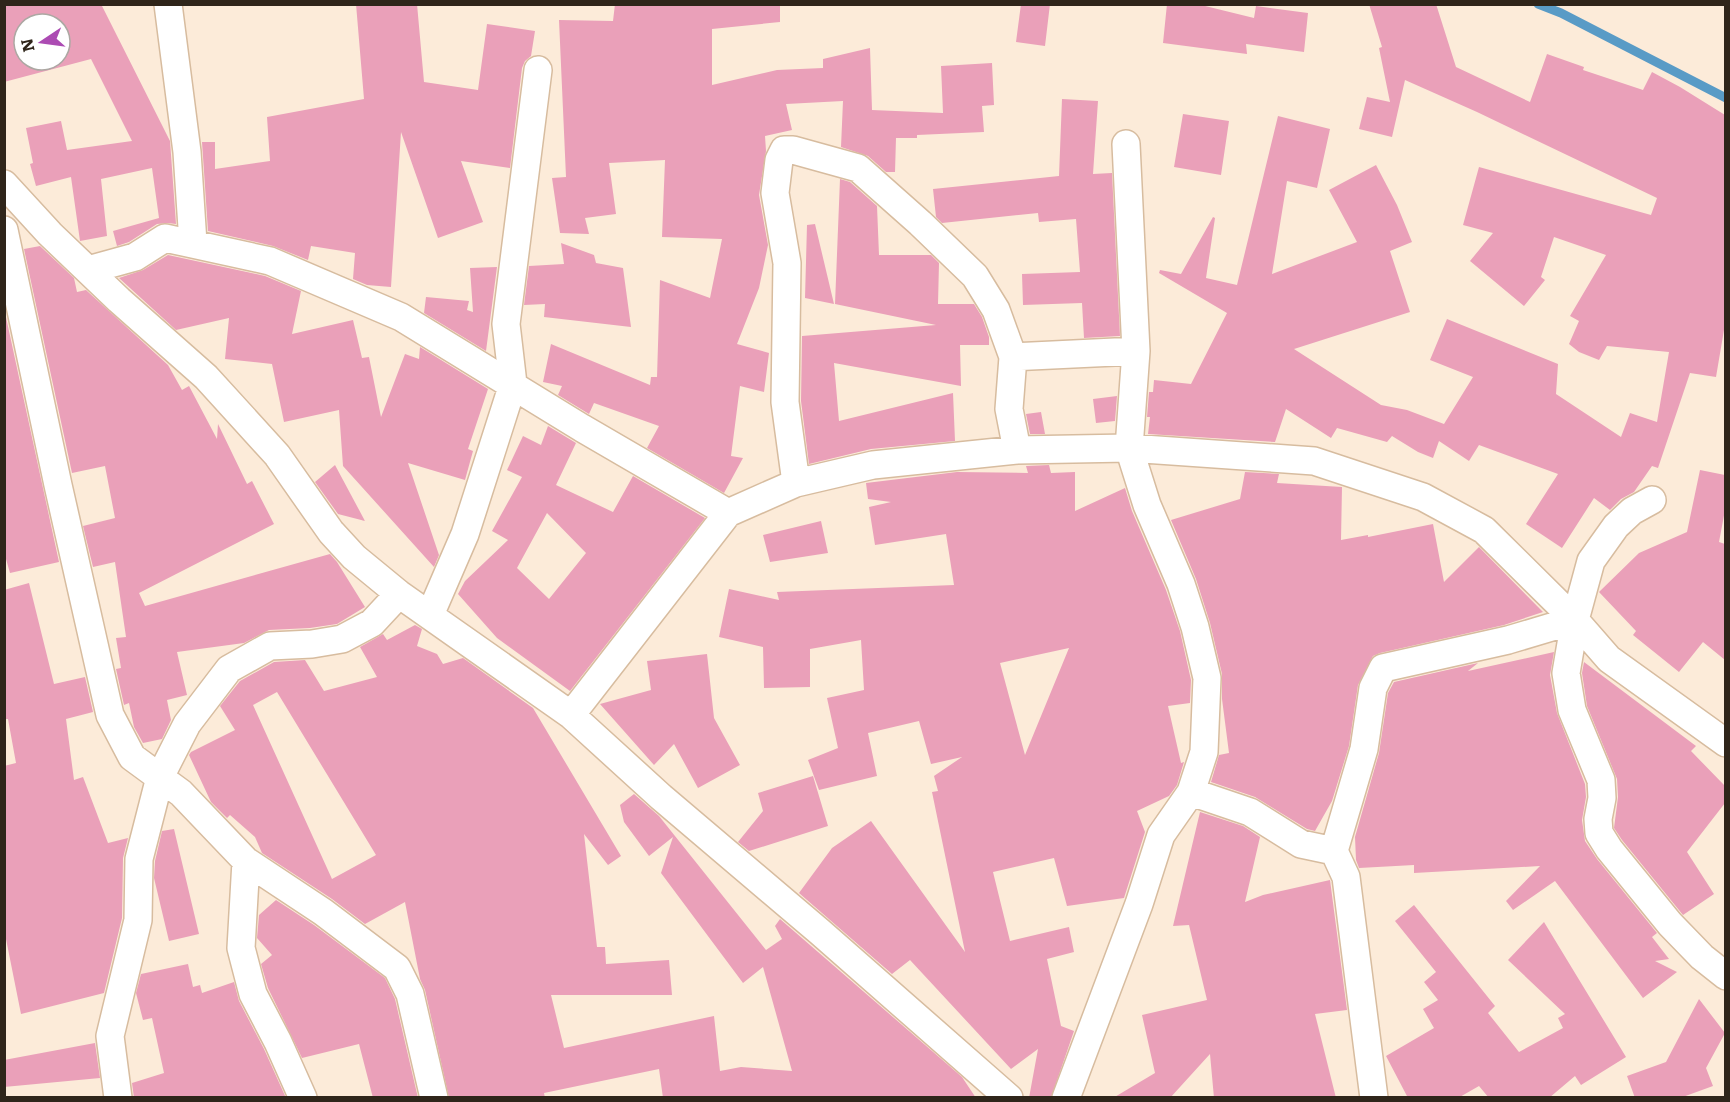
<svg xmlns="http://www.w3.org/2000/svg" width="1730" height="1102" viewBox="0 0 1730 1102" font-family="Literata,serif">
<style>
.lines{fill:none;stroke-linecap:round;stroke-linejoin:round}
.stream{stroke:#599bc6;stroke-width:9}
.building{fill:#eaa0b9;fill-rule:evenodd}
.street-casing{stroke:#d7bc9f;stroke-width:30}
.street{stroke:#fff;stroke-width:27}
</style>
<rect width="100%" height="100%" fill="#fcebd9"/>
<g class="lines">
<!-- stream -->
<path class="stream" d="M1538,4L1561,13L1726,98"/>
</g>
<!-- building -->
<path class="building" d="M4,4H101L170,141L176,224L168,223L157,224L129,242L117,246L113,231L159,218L152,168L101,179L107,236L80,241L71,177L36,186L30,164L33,163L26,128L61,121L67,150L132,141L91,59L4,82ZM24,24H60V60H24Z
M356,4H417L424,82L478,90L487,24L535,31L531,56L525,61L522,68L510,168L461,161L483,222L438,238L401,132L391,287L367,285L353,279L355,253L311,246L308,260L273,246L208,231L202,142H215V169L270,161L267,117L364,99Z
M615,4H780V22L712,29V85L777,70L823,68V59L870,48L872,110L943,113L941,66L992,63L994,105L982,106L984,132L917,135V138H896L895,172H886L868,156L841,147L843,101L786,104L792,130L765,136L766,151L759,195L768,245L759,288L737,344L769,353L764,392L740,386L731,456L743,458L724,493L647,448L659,426L594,403L589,414L558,395L562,386L543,382L551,344L650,385L651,377H657L660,280L710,298L722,239L662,237L665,160L609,163L616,214L585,218L589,234L560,233L552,178L566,177L559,20L613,21Z
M1021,4H1050L1045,46L1016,42Z
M1167,4H1197L1254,18L1256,6L1308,13L1304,52L1246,44L1247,54L1163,43Z
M1369,4H1436L1456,67L1530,102L1547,54L1584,67L1583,70L1643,90L1652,72L1680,87L1725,115V324L1716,377L1690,373L1658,468L1652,466L1634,492L1621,499L1610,510L1594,498L1562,548L1526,524L1558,474L1479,445L1469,461L1439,441L1433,458L1418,452L1392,436L1387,442L1337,428L1331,438L1286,409L1275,442L1148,434L1150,417H1147L1149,392H1153L1154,380L1191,384L1227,313L1159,273L1160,270L1181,274L1213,217L1215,218L1206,278L1237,285L1278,116L1330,129L1317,188L1287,181L1272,274L1357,242L1329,190L1376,165L1397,205L1412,242L1390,251L1410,312L1294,349L1381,405L1407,410L1444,424L1473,377L1430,360L1447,319L1558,364L1556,394L1621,437L1630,413L1657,422L1669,352L1607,346L1599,360L1579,352L1569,344L1579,321L1570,316L1606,255L1554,237L1541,277L1545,280L1524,306L1470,261L1493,233L1463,225L1479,167L1651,215L1657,198L1477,112L1405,80L1392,137L1359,129L1367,97L1390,102L1379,48L1382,47Z
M1062,99L1098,101L1093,174L1112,173L1120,336L1084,338L1082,303L1023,305L1022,274L1080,272L1076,219L1039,222L1038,213L942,223L936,217L933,189L1059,176Z
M1183,114L1229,121L1221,175L1174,167Z
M840,179L850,182L877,206L879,255H931L939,263L938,304H974L982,317L989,337V345H960L961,386L834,363L839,421L953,393L955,441L871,449L809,464L801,401L802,336L936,325L835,304Z
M815,224L834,304L805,298L807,225Z
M561,243L594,255L596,263L623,268L631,327L544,317L545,304L524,305L529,266L564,264Z
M40,246L74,278L77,292L86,290L168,365L182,390L189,386L217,439L218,424L247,484L252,481L274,524L139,593L145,606L330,554L337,562L365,607L337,624L310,628L269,630L244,643L177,652L187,695L167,700L171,720L162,739L143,743L134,727L129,703L124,705L116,669L121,668L116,638L126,637L115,562L93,567L83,526L115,518L105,466L72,473L24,249Z
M168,255L265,276L301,291L292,334L353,320L362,358L369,357L381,417L405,354L419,359L420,347L488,389L468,449L473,451L465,480L408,463L439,555L434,567L343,466L339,410L284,422L272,364L225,359L229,318L176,330L119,278L143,270Z
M497,267L486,351L424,313L426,297L469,301L467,310L473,312L470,268Z
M4,308L59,562L10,573L4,552Z
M1117,396L1115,421L1096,423L1093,399Z
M1041,412L1045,434H1030L1026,414Z
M548,426L576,443L556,485L613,512L633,476L705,518L570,691L497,638L458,594L465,581L508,540L492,531L522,477L507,470L523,436L541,445ZM547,513L586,553L549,599L517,568Z
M335,465L365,521L338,514L315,482Z
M1049,465L1051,473L1075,472V511L1125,488L1132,511L1166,590L1180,631L1191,680L1190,703L1168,706L1181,763L1184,762L1177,785L1169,796L1137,811L1145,832L1124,898L1067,906L1054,858L993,872L1010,941L1069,927L1074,952L1047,959L1061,1026L1074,1031L1051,1098H1029L1038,1049L1011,1069L910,960L892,974L799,893L832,848L871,821L965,952L932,792L938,791L934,776L962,757L931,764L919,721L868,733L877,776L819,790L808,760L838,748L827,698L864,690L861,640L810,649V687L764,688L763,647L719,637L729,589L779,600L777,592L954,585L946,534L875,545L869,507L891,502L868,499L866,483L957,472L1028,473L1026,466ZM1069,648L1025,755L1000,663Z
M1700,470L1725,475V510L1719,542L1725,544V660L1703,642L1679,672L1633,635L1636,631L1599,592L1639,553L1687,532Z
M1245,472L1279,474L1277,483L1342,487L1341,540L1368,535V537L1433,524L1444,582L1479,547L1543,612L1504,625L1380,653L1373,656L1358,685L1349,746L1332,801L1315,831L1307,829L1255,797L1211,782L1219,755L1229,753L1222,699V674L1210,623L1196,579L1171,520L1240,499Z
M821,521L828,553L770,562L763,535Z
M29,583L54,684L85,677L93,712L66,719L74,780L83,777L108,843L128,838L123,858L122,918L104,993L21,1014L4,929V766L16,763L8,719H4V590Z
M415,625L422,629L417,646L437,654L443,664L463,658L533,708L621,856L608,865L584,834L597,947H605L606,964L669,960L672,995H551L564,1048L714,1016L720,1071L741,1067L792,1071L763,967L743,983L661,873L673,837L649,856L624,822L620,805L634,794L659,816L766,950L782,939L775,926L780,919L962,1077L976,1098H663L659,1069L544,1093L545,1098H449L425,990L420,979L405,902L365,924L332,899L262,853L255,837L230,815L227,818L211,802L189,755L191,752L235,730L220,706L240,681L274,662L305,660L324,691L377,677L360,647L383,634L387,640ZM277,692L376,855L332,879L253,705Z
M1554,652L1550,675L1557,713L1585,784L1586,797L1582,820L1585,841L1597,859L1657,933L1652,937L1669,959L1655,961L1677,972L1643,998L1555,881L1513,910L1506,901L1540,866L1414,873V865L1359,868L1356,860L1355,837L1379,753L1388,693L1394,682L1478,663L1468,671Z
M707,654L714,718L740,765L698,788L674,744L654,765L600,704L651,690L647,661Z
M1584,662L1696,746L1691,751L1725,786V803L1687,852L1714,894L1683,915L1622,840L1614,828L1618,797L1617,779L1587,706L1582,673Z
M813,776L828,826L749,851L738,842L763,811L758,793Z
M1200,812L1243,826L1260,837L1245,902L1263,895L1330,880L1347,1010L1315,1014L1336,1098H1214L1210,1054L1170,1098H1113L1155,1073L1142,1015L1207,1000L1189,925L1173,926Z
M174,829L199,934L169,941L154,878L155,861L162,831Z
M276,900L314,925L385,978L395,999L418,1098H373L359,1044L302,1058L268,988L261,964L272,955L257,938L259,915Z
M1414,905L1495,1006L1488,1013L1519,1052L1563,1028L1558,1018L1565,1014L1508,960L1544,922L1626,1057L1581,1085L1575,1076L1549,1098H1489L1479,1086L1458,1098H1408L1386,1056L1434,1028L1423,1009L1438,1000L1424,982L1436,972L1395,921Z
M188,964L193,987L200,985L202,993L234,982L239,1001L264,1049L286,1098H134L132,1083L164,1073L152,1018L143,1020L136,993L141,974Z
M1699,999L1725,1033L1706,1068L1713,1086L1680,1098H1635L1627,1076L1666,1062Z
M95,1043L100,1078L4,1087V1060Z"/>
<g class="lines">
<defs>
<path id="street" d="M168,4L187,152L193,243
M4,184L50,234L119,300L206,377L277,455L331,532L354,557L399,594L571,715L661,797L820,932L1009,1098
M4,230L58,485L110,715L132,757L181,793L246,861L323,912L397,968L410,994L434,1098
M88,270L135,257L165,238L270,261L401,317L582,428L728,513
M1013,357L1136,351
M796,483L785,402L787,263L775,193L779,160L784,150H793L858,168L920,223L975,276L996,310L1013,357L1009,409L1017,450
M1652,500L1632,511L1616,526L1591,561L1575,620L1566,673L1572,710L1601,780L1602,798L1598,819L1599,833L1609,849L1670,924L1702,957L1726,976
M430,615L465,534L513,384L506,324L538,70
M571,715L728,513L796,483L873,465L1017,450L1129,448L1314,461L1423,497L1484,530L1575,620L1609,659L1726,743
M1191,792L1250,812L1301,844L1334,851L1346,877L1374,1098
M1334,851L1364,749L1373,688L1383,668L1508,640L1575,620
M246,861L241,948L253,994L278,1042L303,1098
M118,1098L110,1036L138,920L139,859L160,777L187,724L229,669L270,646L312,644L342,639L372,623L399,594
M1066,1098L1139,904L1161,835L1191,792L1204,752L1207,678L1195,627L1181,584L1147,505L1129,448L1136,351L1126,144"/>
</defs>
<!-- street casing -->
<use href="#street" class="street-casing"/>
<!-- street -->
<use href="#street" class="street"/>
</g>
<!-- border -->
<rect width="1730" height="1102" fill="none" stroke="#2f251a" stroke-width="12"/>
<!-- north arrow -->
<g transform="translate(42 42) rotate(257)"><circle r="28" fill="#ffffff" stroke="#aca8a3" stroke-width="1.5"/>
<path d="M0-4.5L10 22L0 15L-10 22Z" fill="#ac4bb3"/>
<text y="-9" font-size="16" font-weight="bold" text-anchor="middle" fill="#2f251a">N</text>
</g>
</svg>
